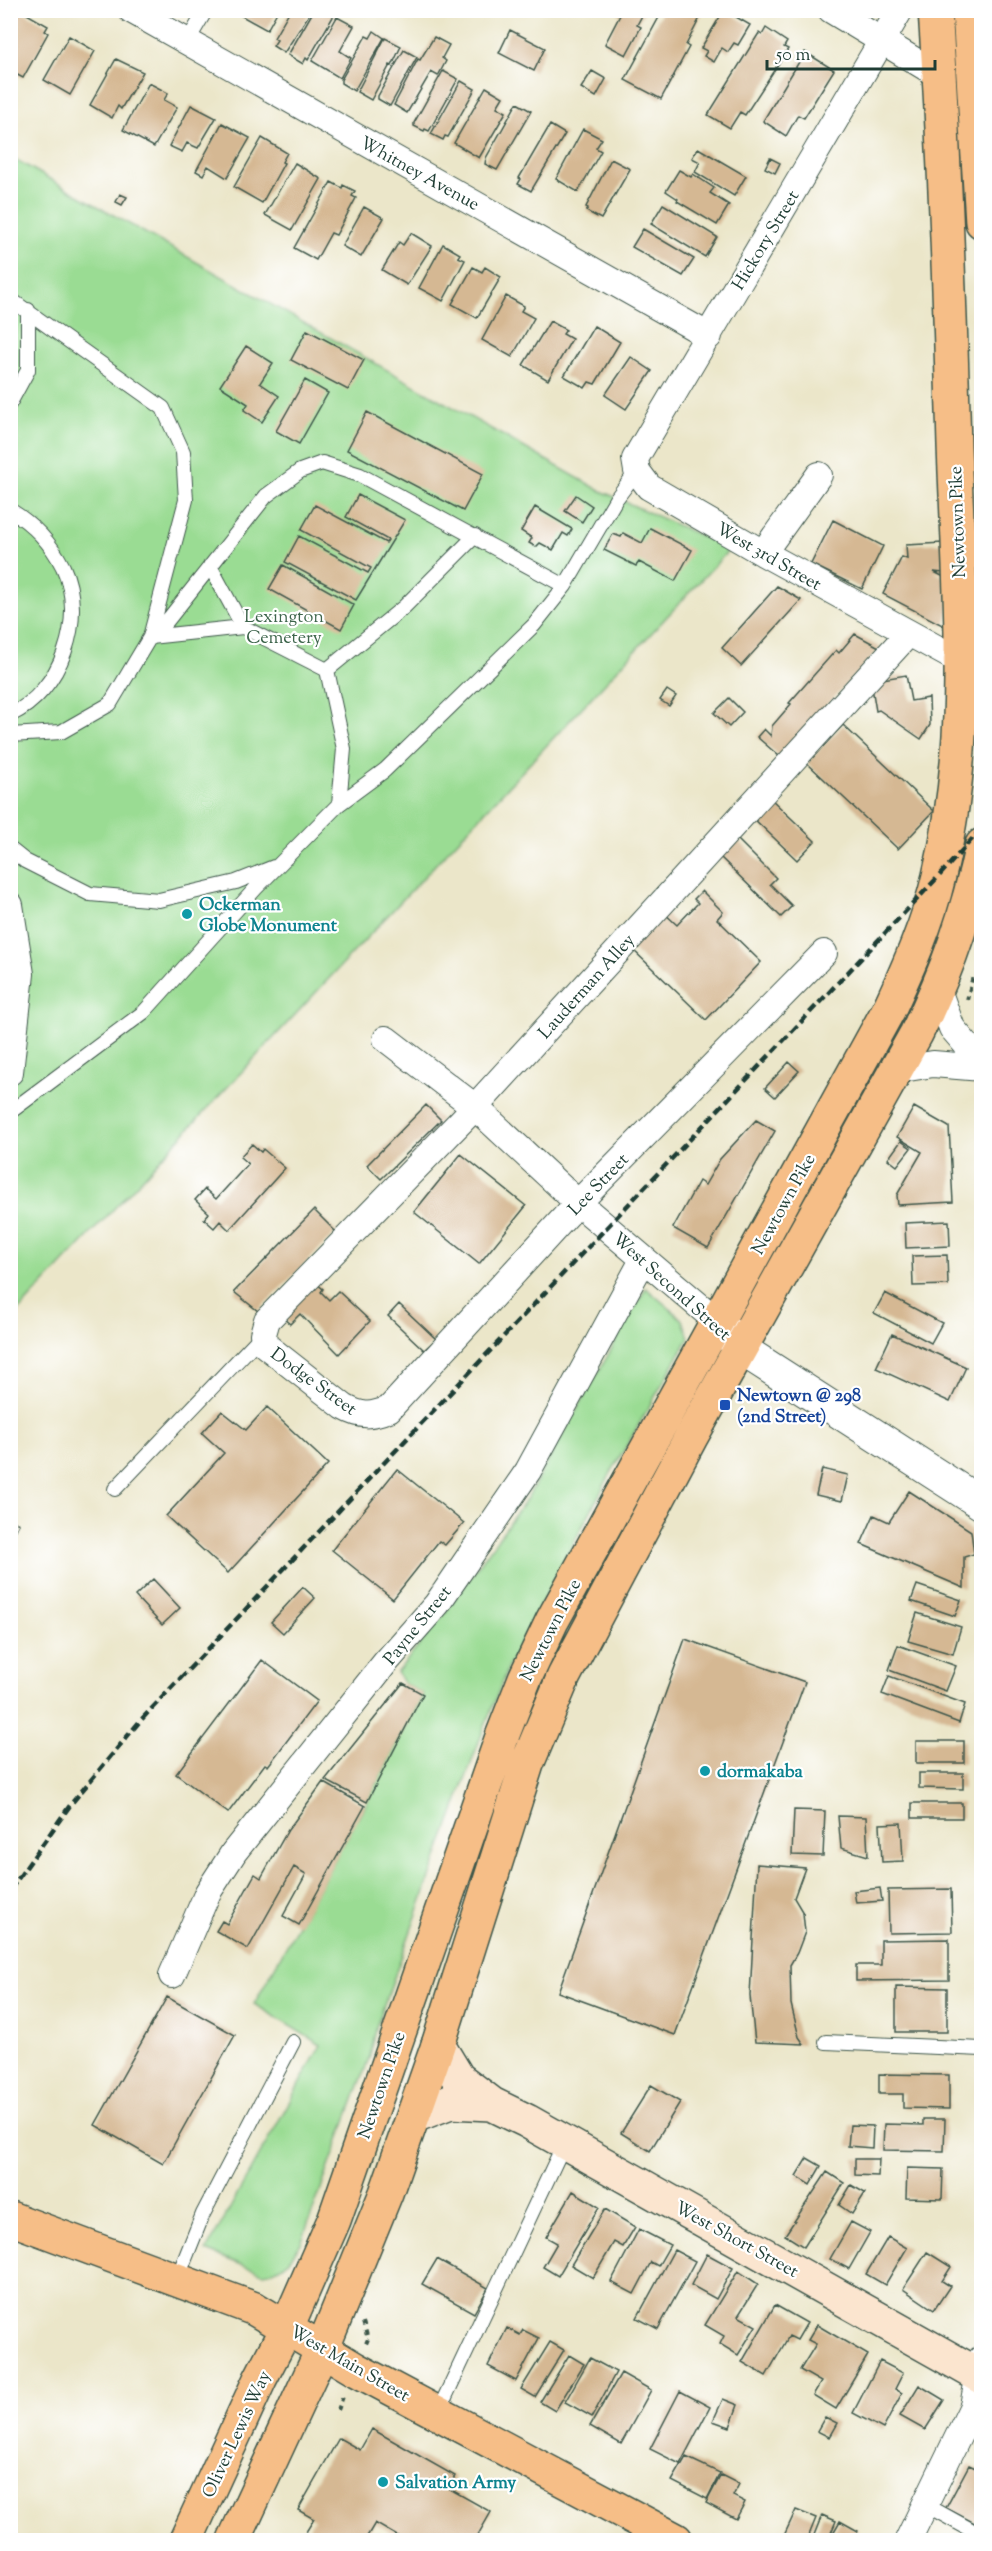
<svg xmlns="http://www.w3.org/2000/svg" width="992" height="2551" viewBox="0 0 992 2551" font-family="'Sorts Mill Goudy',serif">
<style>
.green{fill:#9adc93;stroke:#5c8c64;stroke-width:1.5}
.building{fill:#d5b893}
.lines{fill:none;stroke-linecap:round;stroke-linejoin:round}
.service-casing{stroke:#3e564a;stroke-width:16}
.minor-casing{stroke:#3e564a;stroke-width:28}
.tertiary-casing{stroke:#3e564a;stroke-width:34}
.secondary-casing{stroke:#3e564a;stroke-width:36}
.primary-casing{stroke:#3e564a;stroke-width:36}
.path{stroke:#3e564a;stroke-width:4;stroke-dasharray:4.5 4.5;stroke-linecap:butt}
.service{stroke:#fff;stroke-width:14}
.minor{stroke:#fff;stroke-width:26}
.tertiary{stroke:#fff;stroke-width:32}
.secondary{stroke:#fbe5cf;stroke-width:33}
.primary{stroke:#f6be87;stroke-width:33}
.rail{stroke:#1f3d34;stroke-width:4.5;stroke-dasharray:9 4.5;stroke-linecap:butt}
.culture-dot{fill:#0f9aa8;stroke:#fff;stroke-width:2}
.transit-dot{fill:#1a4fb4;stroke:#fff;stroke-width:2}
.labels{text-anchor:middle;stroke-width:4.5;stroke-linejoin:round;paint-order:stroke}
.street-label{font-size:18px;fill:#1f3d34;stroke:#fff}
.park-label{font-size:18px;fill:#3e654c;stroke:#fff}
.culture-label{font-size:18px;font-weight:bold;fill:#0d838f;stroke:#fff;text-anchor:start}
.transit-label{font-size:18px;font-weight:bold;fill:#164399;stroke:#fff;text-anchor:start}
</style>
<rect width="100%" height="100%" fill="#fff"/>
<filter id="ink" filterUnits="userSpaceOnUse"><feTurbulence type="fractalNoise" baseFrequency=".0167" numOctaves="2"/><feDisplacementMap in="SourceGraphic" scale="12" xChannelSelector="R" yChannelSelector="G"/><feConvolveMatrix kernelMatrix="1 2 1 2 8 2 1 2 1" color-interpolation-filters="sRGB"/></filter>
<filter id="wash" filterUnits="userSpaceOnUse"><feTurbulence type="fractalNoise" baseFrequency=".008" numOctaves="4" result="noise"/><feDisplacementMap in="SourceGraphic" scale="24" xChannelSelector="R" yChannelSelector="G"/><feGaussianBlur stdDeviation="1.35" result="paint"/><feColorMatrix in="noise" values="0 0 0 0 0 0 0 0 0 0 0 0 0 0 0 0 0 1.4 0 .05"/><feComposite in="paint" operator="in"/></filter>
<g filter="url(#wash)">
<rect width="100%" height="100%" fill="#ebe6c9"/>
<!-- green -->
<path class="green" d="M11,157L599,490L730,549L11,1319Z
M646,1288L683,1320L689,1338L613,1469L509,1664L477,1747L377,2025L370,2056L301,2243C291,2258 282,2272 263,2273L206,2251L321,2045L254,2004L365,1806L423,1694L403,1683L397,1672L436,1625L527,1498Z"/>
<g id="blocks">
<!-- building -->
<path class="building" d="M14,10H20L48,26L45,31L48,33L23,78L10,71V16Z
M243,10H275L277,12L267,30L240,15Z
M290,10H312L284,53L273,46L277,40L274,38Z
M314,10H337L308,60L306,58L303,64L288,55Z
M620,10H645L637,25L641,27L626,55L605,44L620,15L618,14Z
M663,10H704L686,45L689,47L661,99L625,80Z
M724,10L750,25L738,45L734,43L728,52L722,48L714,62L704,56L707,51L701,48Z
M337,17L354,26L340,51L351,58L340,78L312,61Z
M766,28L787,42L784,47L788,49L745,115L740,112L730,128L708,115L759,33L762,35Z
M510,30L545,48L534,71L499,53Z
M374,31L384,38L354,91L341,83V80L366,36L370,38Z
M69,36L95,51L70,95L44,80Z
M434,37L449,45L442,58L446,61L438,76L431,72L407,113L394,105L418,59L420,60Z
M385,38L401,46L392,66L390,65L371,100L357,92Z
M404,50L417,57L390,106L378,99V96Z
M805,52L834,70L804,118L798,115L786,136L763,121Z
M116,59L143,72L121,109L118,106L112,118L90,105Z
M443,71L458,79L429,131L425,129L424,131L414,126V123Z
M592,71L606,79L596,97L581,88Z
M461,81L475,89L448,137L445,136L443,140L431,134Z
M149,83L168,93L164,100L177,107L154,147L123,130Z
M486,87L503,97L497,107L506,112L479,158L454,143Z
M517,103L531,111L497,170L485,164L486,158Z
M191,105L216,118L198,148L187,143L182,152L169,146Z
M222,123L250,138L227,178L208,166L203,175L196,171Z
M550,125L565,134L531,191L518,184L521,179L519,178Z
M583,129L602,139L596,148L601,151L578,192L556,179Z
M262,138L287,153L282,162L284,163L262,203L234,187Z
M698,148L746,176L734,196L695,172L700,162L692,158Z
M770,158L780,163L775,173L765,168Z
M611,159L630,169L601,219L586,211L588,208L586,207Z
M295,163L321,179L292,230L265,215Z
M679,170L691,177L693,174L714,188L710,193L729,205L717,225L677,201L678,199L666,191Z
M331,182L342,188L343,185L355,191L352,196L356,198L336,235L331,233L316,260L294,248Z
M120,194L127,197L122,205L116,202Z
M663,204L717,237L705,257L651,224Z
M364,207L384,218L361,257L342,246Z
M643,229L694,259L683,276L632,247Z
M411,233L432,246L407,285L382,270L399,242L403,245Z
M443,244L460,254L458,257L465,260L443,301L419,288Z
M473,267L482,272L485,267L501,277L477,318L452,304Z
M506,296L524,306L521,311L534,318L512,357L482,340Z
M550,321L566,330L563,334L572,339L548,380L523,365Z
M594,326L620,342L595,384L589,382L585,388L564,376Z
M307,330L364,360L348,390L291,360Z
M246,346L273,363L260,383L279,396L262,422L244,410L248,404L220,386Z
M631,357L652,371L626,409L605,395Z
M305,380L328,393L299,444L276,431Z
M367,412L483,474L463,511L347,450Z
M358,495L405,520L356,600L285,562L299,536L368,573L371,568L301,530L315,505L386,543L388,540L346,517Z
M576,495L592,506L582,522L565,511Z
M535,507L572,529L568,536L563,533L553,550L540,543L536,547L529,543L532,538L521,531Z
M833,520L883,546L862,589L811,564Z
M650,528L692,550L675,581L639,562L636,566L604,550L613,534L621,537L623,533L642,543Z
M943,543L944,573L934,572L948,579L950,604L944,626L883,594L902,557L907,559L906,545Z
M283,565L354,605L341,629L269,589Z
M777,586L801,600L741,666L722,648Z
M855,634L881,648L779,756L757,737L764,729L771,736L772,726L791,704L789,703L836,650L839,653Z
M906,675L911,701L929,698L930,725L921,739L879,710L876,711L871,681Z
M667,690L676,696L669,706L660,700Z
M729,698L743,712L729,727L714,713Z
M843,725L934,811L898,849L807,763Z
M769,797L815,841L797,860L751,816Z
M733,835L776,878L770,884L792,906L781,917L716,853Z
M702,891L723,912L717,919L761,962L706,1020L629,946L662,911L677,925L698,903L694,899Z
M789,1062L799,1071L775,1097L765,1088Z
M426,1105L441,1120L381,1179L367,1165Z
M914,1107L949,1127L953,1202L898,1205L897,1195L922,1152L897,1137Z
M756,1120L775,1131L708,1248L673,1228L699,1181L705,1185L720,1159Z
M901,1141L911,1148L897,1166L888,1159Z
M252,1144L261,1152L263,1149L285,1168L229,1230L220,1221L214,1228L204,1219L209,1213L195,1200L205,1189L216,1199L248,1164L240,1157Z
M461,1154L526,1206L479,1264L414,1212Z
M314,1210L336,1232L258,1311L234,1292Z
M949,1221L950,1246L906,1248L905,1223Z
M947,1255L948,1285L913,1286L912,1256Z
M316,1283L323,1289L321,1292L329,1300L338,1291L370,1321L339,1354L300,1314L290,1324L283,1318Z
M885,1293L942,1323L931,1343L874,1313Z
M399,1304L436,1339L424,1350L388,1316Z
M892,1334L966,1367L950,1402L876,1368Z
M267,1407L328,1464L228,1573L166,1516L224,1453L202,1433L222,1411L246,1430Z
M397,1469L464,1523L445,1545L439,1541L393,1599L332,1550Z
M822,1469L848,1475L842,1501L816,1495Z
M909,1491L971,1531L974,1554L964,1557V1588L861,1544L874,1515L889,1522Z
M12,1520L19,1524L10,1541V1523Z
M153,1579L180,1608L162,1625L135,1596Z
M917,1585L961,1600L955,1616L911,1601Z
M303,1587L315,1598L283,1633L271,1622Z
M917,1613L961,1627L953,1654L908,1641Z
M685,1639L805,1682L675,2035L558,1992Z
M898,1645L956,1666L946,1691L889,1670Z
M262,1660L317,1701L268,1766L265,1764L228,1813L176,1774Z
M889,1676L965,1704L959,1723L882,1694Z
M403,1683L423,1694L367,1802L325,1780Z
M916,1741H964V1763H916Z
M919,1773H963V1789L919,1788Z
M323,1782L365,1806L299,1925L283,1916L306,1874L294,1867L248,1949L216,1931L222,1921L227,1924L255,1874L261,1878L288,1830Z
M912,1803H962V1818H912Z
M794,1810L825,1811L823,1856L792,1855Z
M838,1816L866,1817L868,1856L841,1848Z
M901,1823L903,1861L882,1862L880,1824Z
M757,1864L805,1868L794,1898L803,1913L805,1932L797,1953L790,1965L791,2004L799,2037L804,2044L755,2042L750,1996Z
M880,1888L882,1901L856,1903L854,1891Z
M951,1889L952,1932L889,1933L888,1890Z
M949,1939V1980L856,1981V1965H881V1940Z
M896,1987L947,1988V2032H896Z
M167,1997L235,2035L163,2164L95,2125Z
M879,2074L949,2075V2109L903,2108V2094H879Z
M651,2085L680,2102L650,2151L621,2133Z
M923,2119H945L944,2151L883,2150L884,2124L923,2125Z
M850,2125L873,2126L872,2148L848,2146Z
M807,2158L821,2166L810,2185L796,2176Z
M855,2159H879L878,2176L855,2175Z
M907,2168L943,2169L942,2199L906,2198Z
M827,2172L844,2183L804,2247L785,2235Z
M851,2185L865,2193L852,2214L839,2205Z
M573,2191L599,2207L558,2276L543,2267L557,2243L546,2237Z
M605,2209L635,2227L623,2247L614,2242L593,2278L571,2265Z
M851,2222L870,2232L849,2269L830,2259Z
M639,2229L670,2245L658,2266L651,2262L634,2294L611,2282Z
M888,2237L907,2248L885,2285L866,2274Z
M674,2250L695,2261L658,2329L637,2318Z
M927,2252L951,2267L942,2281L950,2286L934,2310L903,2289Z
M707,2254L733,2268L716,2299L691,2285Z
M437,2259L488,2288L474,2313L422,2284Z
M738,2271L758,2284L738,2316L756,2326L738,2355L720,2344L724,2336L705,2325Z
M775,2305L807,2323L797,2340L789,2336L766,2376L742,2362Z
M817,2325L868,2355L836,2409L813,2395L821,2382L800,2370L816,2344L808,2340Z
M507,2328L520,2335L523,2330L539,2338L516,2381L488,2366Z
M550,2342L564,2350L535,2397L521,2389Z
M569,2355L584,2364L555,2411L540,2402Z
M590,2358L616,2372L592,2417L565,2402Z
M880,2361L903,2373L895,2389L902,2393L883,2429L853,2413Z
M621,2373L651,2390L621,2444L590,2426Z
M919,2385L944,2400L925,2430L900,2416Z
M680,2391L710,2407L680,2464L650,2449Z
M723,2399L738,2405L730,2427L713,2421Z
M825,2417L837,2423L829,2437L817,2431Z
M372,2429L455,2476L448,2488L491,2512L475,2540H397L399,2537L375,2523L365,2540H301L314,2519L298,2510L339,2438L360,2450Z
M686,2457L720,2473L707,2499L672,2481Z
M969,2465L982,2471V2527L946,2508Z
M721,2475L739,2484L733,2496L745,2502L736,2519L706,2503Z
M796,2510L816,2518L807,2540H782Z
M822,2515L836,2521L828,2540H812Z
M840,2521L858,2531L853,2540H829Z"/>
</g>
</g>
<g filter="url(#ink)">
<use href="#blocks" fill-opacity="0" stroke="#3e564a" stroke-width="1.5"/>
<g class="lines">
<defs>
<path id="service" d="M187,42L206,10
M10,299L163,408L183,452L186,500L150,637L110,704L61,732L10,735
M10,403L28,370V310
M10,510C33,524 51,543 63,567C87,618 61,692 10,715
M210,566L243,627
M150,637L167,621L266,496L300,471L322,463L360,475L565,586
M327,670L404,607L475,536
M339,804L385,770L534,625L565,586L616,499L637,471
M10,849L25,861L90,894L159,900L236,882L274,867
M10,1112L144,1012L256,888L339,804L344,749L327,670L243,627L150,637
M115,1489L263,1334
M826,2042L982,2049
M177,2279L203,2214L293,2042
M438,2412L565,2142
M926,2505L982,2536"/>
<path id="minor" d="M131,10L709,336
M831,10L940,76
M900,10L635,459L637,471L649,487L763,553L960,661
M763,553L819,475
M10,905L21,974L10,1072
M824,953L578,1203L389,1409C371,1416 362,1417 344,1407L265,1345L263,1334L267,1320L475,1107L908,634
M938,990L952,1028L982,1063
M386,1039L475,1107L578,1203L718,1322
M896,1070L933,1064L982,1068
M172,1975L208,1892L234,1852L385,1663L437,1604L528,1471L643,1260
M908,2540L973,2406L982,2358"/>
<path id="tertiary" d="M723,1328L741,1349L982,1504"/>
<path id="secondary" d="M960,661L982,672
M438,2045L458,2078L492,2104L527,2121L982,2377
M414,2116L450,2102L492,2104"/>
<path id="primary" d="M969,10L982,222
M10,2218L255,2309L355,2369L676,2540
M186,2540L260,2379L287,2327L334,2220L503,1734L525,1678L552,1621L889,1009C909,966 928,923 939,876C973,737 959,588 954,446C950,301 945,156 935,10
M234,2540L322,2350L386,2193L438,2045L527,1764L564,1676L691,1437L916,1034C947,973 968,912 982,845"/>
</defs>
<!-- service casing -->
<use href="#service" class="service-casing"/>
<!-- minor casing -->
<use href="#minor" class="minor-casing"/>
<!-- tertiary casing -->
<use href="#tertiary" class="tertiary-casing"/>
<!-- secondary casing -->
<use href="#secondary" class="secondary-casing"/>
<!-- primary casing -->
<use href="#primary" class="primary-casing"/>
<!-- path -->
<path class="path" d="M967,1000L973,976
M363,2322L368,2339L365,2346
M338,2410L344,2394"/>
<!-- service -->
<use href="#service" class="service"/>
<!-- minor -->
<use href="#minor" class="minor"/>
<!-- tertiary -->
<use href="#tertiary" class="tertiary"/>
<!-- secondary -->
<use href="#secondary" class="secondary"/>
<!-- primary -->
<use href="#primary" class="primary"/>
<!-- rail -->
<path class="rail" d="M10,1890L71,1804L140,1721L939,876L982,828"/>
</g>
</g>
<!-- markers -->
<g class="culture-dot">
<circle cx="187" cy="914" r="6"/>
<circle cx="705" cy="1771" r="6"/>
<circle cx="383" cy="2482" r="6"/>
</g>
<rect class="transit-dot" x="719" y="1399" width="12" height="12" rx="3"/>
<g class="labels">
<!-- street labels -->
<g class="street-label">
<text transform="translate(420 173) rotate(29)" y="6">Whitney Avenue</text>
<text transform="translate(765 240) rotate(-59)" y="6">Hickory Street</text>
<text transform="translate(957 522) rotate(-92)" y="6">Newtown Pike</text>
<text transform="translate(769 556) rotate(30)" y="6">West 3rd Street</text>
<text transform="translate(586 986) rotate(-48)" y="6">Lauderman Alley</text>
<text transform="translate(598 1184) rotate(-46)" y="6">Lee Street</text>
<text transform="translate(783 1204) rotate(-61)" y="6">Newtown Pike</text>
<text transform="translate(672 1286) rotate(42)" y="6">West Second Street</text>
<text transform="translate(314 1381) rotate(36)" y="6">Dodge Street</text>
<text transform="translate(417 1625) rotate(-51)" y="6">Payne Street</text>
<text transform="translate(550 1630) rotate(-63)" y="6">Newtown Pike</text>
<text transform="translate(381 2085) rotate(-71)" y="6">Newtown Pike</text>
<text transform="translate(737 2239) rotate(29)" y="6">West Short Street</text>
<text transform="translate(350 2363) rotate(30)" y="6">West Main Street</text>
<text transform="translate(236 2434) rotate(-65)" y="6">Oliver Lewis Way</text>
</g>
<!-- park labels -->
<g class="park-label">
<text x="284" y="622">Lexington<tspan x="284" dy="21">Cemetery</tspan></text>
</g>
<!-- culture labels -->
<g class="culture-label">
<text x="199" y="910">Ockerman<tspan x="199" dy="21">Globe Monument</tspan></text>
<text x="717" y="1777">dormakaba</text>
<text x="395" y="2488">Salvation Army</text>
</g>
<!-- transit labels -->
<g class="transit-label">
<text x="737" y="1401">Newtown @ 298<tspan x="737" dy="21">(2nd Street)</tspan></text>
</g>
</g>
<!-- margin -->
<rect width="992" height="2551" fill="none" stroke="#fff" stroke-width="36"/>
<!-- scale -->
<path d="M767 60v9h168v-9" fill="none" stroke="#1f3d34" stroke-width="3"/>
<text x="776" y="60" font-size="18" fill="#1f3d34" stroke="#ffffff" stroke-width="4.5" paint-order="stroke">50 m</text>
</svg>
